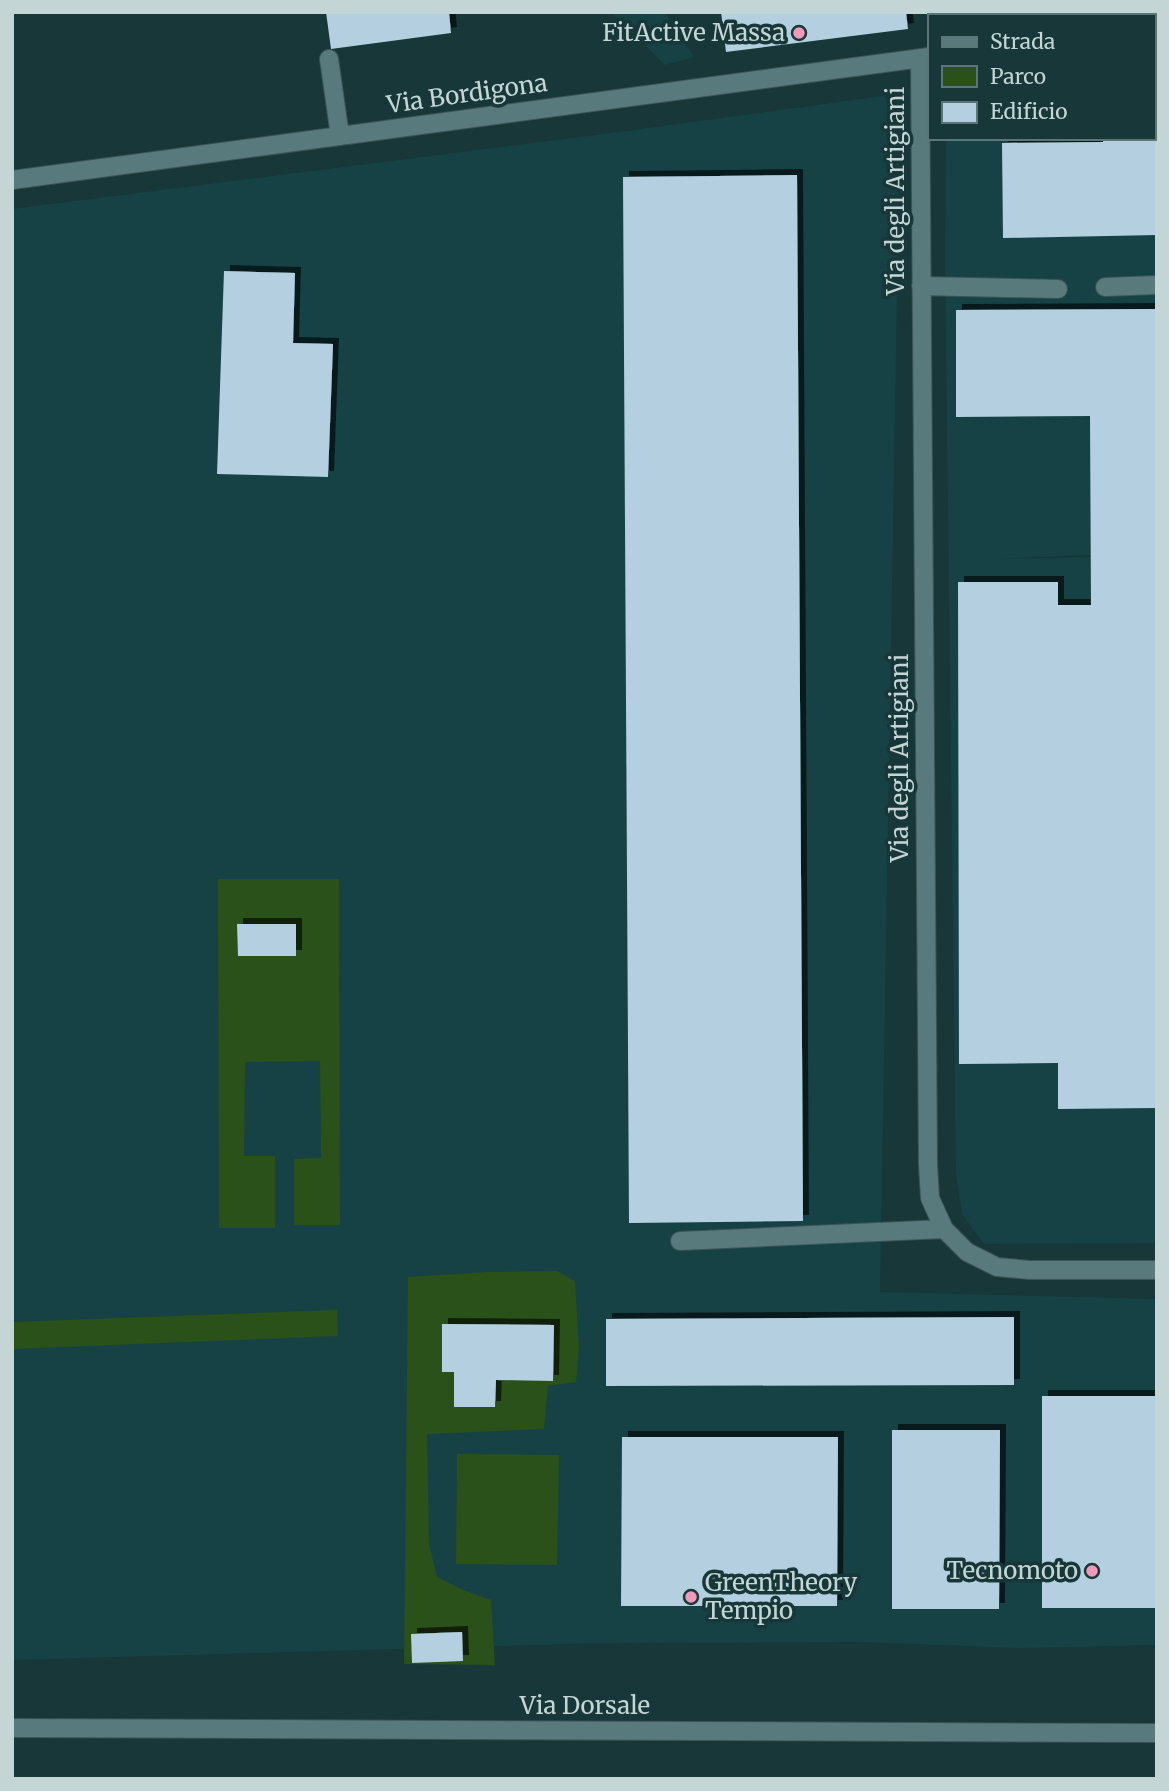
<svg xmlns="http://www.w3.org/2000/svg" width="1169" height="1791" viewBox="0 0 1169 1791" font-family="Merriweather,serif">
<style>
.built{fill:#164245}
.green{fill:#295119;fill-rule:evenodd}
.building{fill:#b4d0e0;filter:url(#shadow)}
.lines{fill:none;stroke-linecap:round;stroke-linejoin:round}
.minor-casing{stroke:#3b5557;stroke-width:20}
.minor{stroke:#597a7c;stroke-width:18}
.poi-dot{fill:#ef9ab8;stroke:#173739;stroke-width:2.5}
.labels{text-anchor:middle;stroke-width:7;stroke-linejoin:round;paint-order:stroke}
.poi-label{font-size:24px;fill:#c4d5d6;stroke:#173739;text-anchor:end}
.street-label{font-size:24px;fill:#c4d5d6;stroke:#173739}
</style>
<defs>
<filter id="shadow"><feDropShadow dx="6" dy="-6" stdDeviation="0" flood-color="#0009"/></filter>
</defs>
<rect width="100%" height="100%" fill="#173739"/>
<!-- built -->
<path class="built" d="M611,12H665L694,57L665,65Z
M1157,45V416L1000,421L1157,417V554L1090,555L995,559L1157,556V1243L984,1244L962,1214L956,1174L945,256L946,138H1153V46Z
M883,96L900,113L880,1292L1157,1299V1645L1021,1648L862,1642L603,1643L12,1660V209L604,134Z"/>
<!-- green -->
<path class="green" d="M218,879H339L340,1225H294V1159L321,1158L320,1061L245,1062L244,1156H275V1228H219ZM237,924H295L296,956H238Z
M557,1271L575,1281L579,1348L576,1382L548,1386L544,1429L427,1434L429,1544L437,1577L463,1590L491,1600L495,1665L404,1664L408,1277L487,1272ZM443,1325H554L553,1380H496L495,1407H454V1372H442ZM462,1632L463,1660L411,1634Z
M337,1310L338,1336L12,1349V1322Z
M457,1454L559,1455L557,1565L456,1564Z"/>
<!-- building -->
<path class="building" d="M326,12H449L451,33L331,49Z
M721,12H906L908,29L726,52Z
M1153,102H1157V235L1003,238L1002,143L1103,142V138H1153Z
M797,175L803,1221L629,1223L623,177Z
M224,271L295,273L293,343L333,344L328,477L217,474Z
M1157,309V1108L1058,1109V1063L959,1064L958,582H1058V605H1091L1090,416L956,417V310Z
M237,924H296V956H238Z
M1014,1317V1385L606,1386V1319Z
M442,1324L554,1325L553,1381L496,1380L495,1407H454V1372H442Z
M1042,1396H1157V1608H1042Z
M892,1430H1000L999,1609H892Z
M622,1437H838L837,1606H621Z
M462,1632L463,1661L412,1663L411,1634Z"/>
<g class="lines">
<defs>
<path id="minor" d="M1153,25L1157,24
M920,58L928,1165L930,1198L944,1229L967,1252L997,1267L1030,1270H1157
M329,59L340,136
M12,180L929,57
M921,286L1058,289
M1105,287L1157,285
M680,1241L944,1229
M12,1728L1157,1733"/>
</defs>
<!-- minor casing -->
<use href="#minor" class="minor-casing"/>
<!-- minor -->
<use href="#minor" class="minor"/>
</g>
<!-- markers -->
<g class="poi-dot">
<circle cx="799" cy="33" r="7"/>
<circle cx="1092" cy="1571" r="7"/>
<circle cx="691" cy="1597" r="7"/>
</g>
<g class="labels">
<!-- poi labels -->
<g class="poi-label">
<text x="785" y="41">FitActive Massa</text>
<text x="1078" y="1579">Tecnomoto</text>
<text x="705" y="1591" text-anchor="start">GreenTheory<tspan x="705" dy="28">Tempio</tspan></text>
</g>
<!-- street labels -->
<g class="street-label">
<text transform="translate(467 94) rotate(-8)" y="8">Via Bordigona</text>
<text transform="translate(896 191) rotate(-90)" y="8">Via degli Artigiani</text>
<text transform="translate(900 758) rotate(-90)" y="8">Via degli Artigiani</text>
<text x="585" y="1714">Via Dorsale</text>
</g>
</g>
<!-- border -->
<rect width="1169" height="1791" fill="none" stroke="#c4d5d6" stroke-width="28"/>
<!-- legend -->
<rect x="928" y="14" width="228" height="126" fill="#173739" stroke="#5c7678" stroke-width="2"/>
<rect x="942" y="37" width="35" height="10" fill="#597a7c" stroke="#5c7678" stroke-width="2"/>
<text x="990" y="49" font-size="21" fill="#c4d5d6">Strada</text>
<rect x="942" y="66" width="35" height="21" fill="#295119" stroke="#5c7678" stroke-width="2"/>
<text x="990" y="84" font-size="21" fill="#c4d5d6">Parco</text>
<rect x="942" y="102" width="35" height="21" fill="#b4d0e0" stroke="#5c7678" stroke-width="2"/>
<text x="990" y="119" font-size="21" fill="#c4d5d6">Edificio</text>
</svg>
